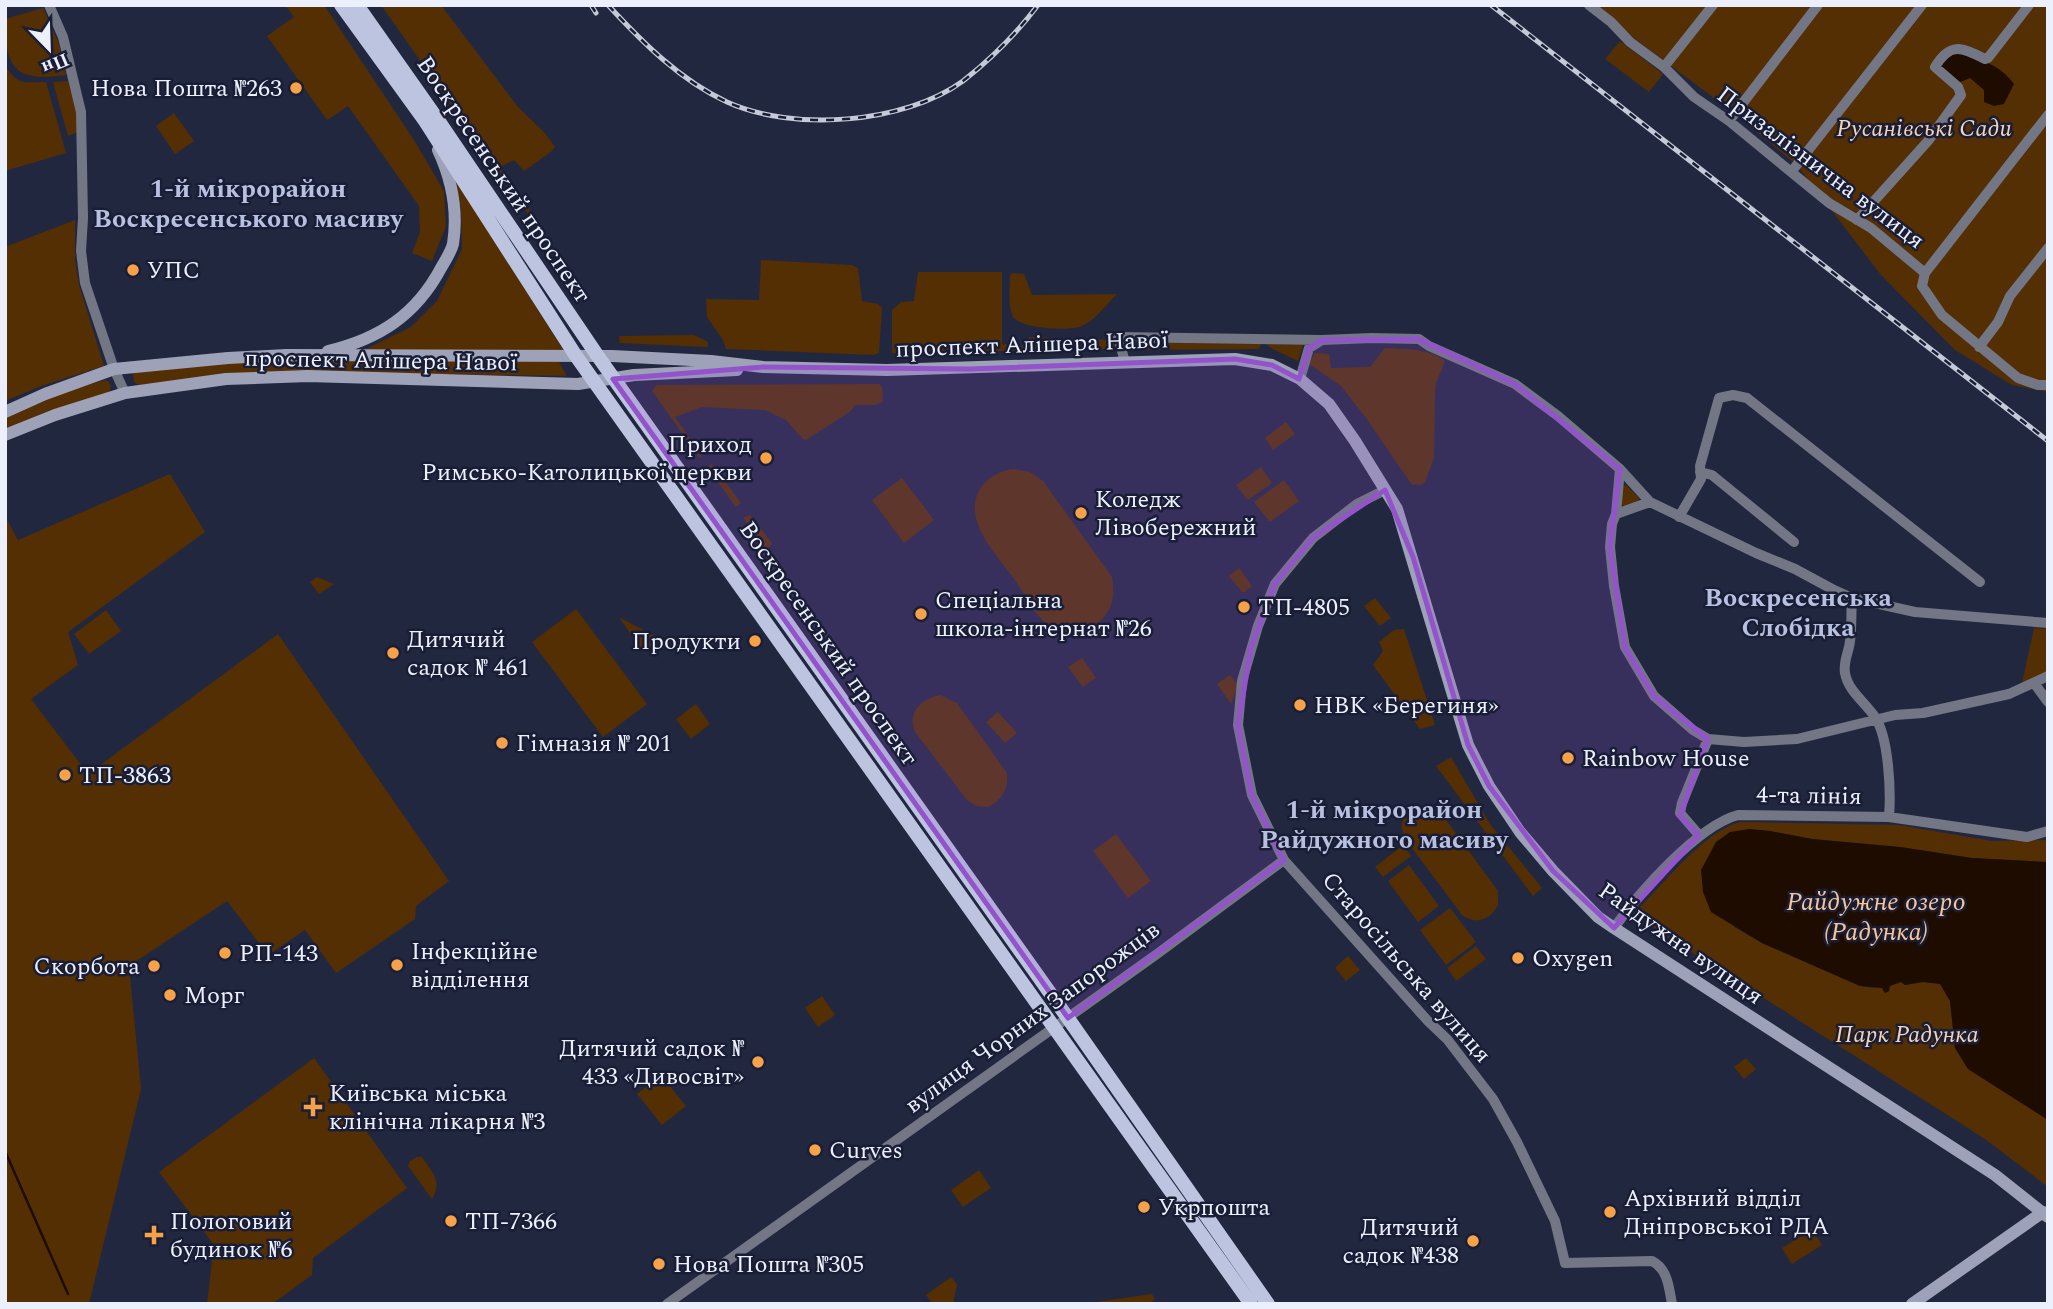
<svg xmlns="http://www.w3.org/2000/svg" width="2053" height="1309" viewBox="0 0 2053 1309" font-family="Spectral,serif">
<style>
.green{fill:#532f03}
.water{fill:#1f0c00}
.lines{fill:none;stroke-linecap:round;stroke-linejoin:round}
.stream{stroke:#1f0c00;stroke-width:2.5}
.street{stroke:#737684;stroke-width:10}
.secondary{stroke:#9da2b8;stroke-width:12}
.primary{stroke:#bdc4e0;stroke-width:14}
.rail-casing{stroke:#c5cad9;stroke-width:5}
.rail{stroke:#191e36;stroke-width:2.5;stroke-dasharray:8;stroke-linecap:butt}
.marked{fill:#9253cb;fill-opacity:0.2;stroke:#9253cb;stroke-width:5;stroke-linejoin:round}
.poi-dot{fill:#f7a248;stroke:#191e36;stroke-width:2.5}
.labels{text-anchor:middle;stroke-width:5;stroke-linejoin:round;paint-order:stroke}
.poi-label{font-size:24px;fill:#ecf0fd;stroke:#191e36;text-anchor:start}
.park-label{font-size:24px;font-style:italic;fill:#f5d3b3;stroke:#191e36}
.street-label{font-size:24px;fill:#ecf0fd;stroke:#191e36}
.neighbourhood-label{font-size:26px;font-weight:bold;fill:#b8c0e0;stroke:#191e36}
.water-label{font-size:26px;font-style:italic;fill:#f9c595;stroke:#191e36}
</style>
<rect width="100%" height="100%" fill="#222740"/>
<!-- green -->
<path class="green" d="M285,5H324L414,140L444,191L446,226L432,261L412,253L420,232L419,206L348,106L327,120L267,36L294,17Z
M381,5H441L518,107L545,133L555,147L552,151L524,171L514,160L500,167L538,222L536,225Z
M1597,5H2048V392L2012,385L1955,350L1881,275L1797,165L1734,113L1635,39Z
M43,8L58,41L66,75C16,82 5,70 5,19Z
M1620,41L1663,74L1649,92L1605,59Z
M5,65C18,86 23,82 46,82L66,153L5,171Z
M68,81L76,110L78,132L68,136L53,82Z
M174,113L194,141L175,154L156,126Z
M456,181L564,351H362L411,327L437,301L462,249L461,210Z
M340,212L344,221L326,229L321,220Z
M75,220V261L79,285L104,366L41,386L5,401V247Z
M761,260L852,265L858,268L862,301L878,304L882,308L879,353L874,355L726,349L723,340L707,317L706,299L759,300Z
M918,272H1002V344L1024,346L1029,337L1112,340L1116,343L1112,349L892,353V310L901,302L914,301Z
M1012,273L1024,274L1032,295L1117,294C1107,304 1093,323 1079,327C1066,331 1017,329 1012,315C1008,304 1010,287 1010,276Z
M694,335L708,342V347L620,343L619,336Z
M1139,342L1261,344L1259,349L1137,350L1135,344Z
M1267,344L1303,345L1298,361L1269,347Z
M1385,348C1406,349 1428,348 1445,361L1436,383L1435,391L1434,458L1425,482L1419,486L1417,484L1412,485L1366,418L1341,386L1309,364L1315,353L1329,354L1331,368L1370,367Z
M239,360L559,362L566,374V376L310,372L139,385L134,382L133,374L138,371Z
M105,380L109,382L111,387L109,392L44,413L5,430V416L60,393Z
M879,384L882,387L883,402L875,405H855L851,411L806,440L802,438L786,420L765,410L702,407L675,417L698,450L704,453L700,458L652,391L657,385Z
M1286,422L1295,434L1273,450L1265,438Z
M712,464L741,503L736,507L707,467Z
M1261,467L1272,483L1248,500L1236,485Z
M1014,469L1030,472L1043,481L1112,577C1115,594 1113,610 1100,621C1088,633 1070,636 1055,629C1037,621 1026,596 1015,580C997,555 959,518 982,486C990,476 1001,470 1014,469Z
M170,474L205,532L68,632L78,665L31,699L88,774L278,634L449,881L416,906L415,919L336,973L305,930L268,955L227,901L129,966L141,1089L89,1304H5V516L18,540Z
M902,478L934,520L904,543L872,500Z
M1284,480L1299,501L1270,522L1254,502Z
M1626,485L1639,498L1638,502L1624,506L1620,503L1621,487Z
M750,515L772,543L768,549L764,547L743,518Z
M1239,568L1252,586L1243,593L1229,576Z
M317,577L334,584L319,594L310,582Z
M1375,598L1391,618L1380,626L1364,606Z
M576,609L647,704L603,737L532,642Z
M106,610L121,631L89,654L74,634Z
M619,617L662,640L643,652Z
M2034,628L2048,629V671L2022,683Z
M1404,629L1435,725L1420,729L1373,665L1383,651L1379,642L1394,630Z
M1082,658L1096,678L1083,687L1068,667Z
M1230,675L1238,685L1231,704L1217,684Z
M940,695L957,703L1007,773C1009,788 1002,800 988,807L976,806L967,800L915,732C907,712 921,699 940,695Z
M696,704L710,724L691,739L676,719Z
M998,712L1017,733L1005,743L986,722Z
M1451,757L1490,824L1542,888L1533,896L1436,766Z
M1418,806H1429L1441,813L1498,891V905C1491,919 1476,926 1462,915L1406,840C1397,825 1403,813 1418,806Z
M1740,822L1899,825L1992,841L2048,840V862L1972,858L1900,847L1812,839L1770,831L1749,829L1734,927L1762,943L1860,986L1873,988L1901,982L1905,985L1923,982L1941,984L1950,1001L1955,1048L1968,1069L2048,1120V1187L1985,1139L1635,916L1641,906C1668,879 1704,832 1740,822Z
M1116,834L1151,881L1128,898L1093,851Z
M1403,845L1411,856L1383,877L1375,867Z
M1409,865L1439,906L1418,922L1388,881Z
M1450,908L1476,942L1446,965L1420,930Z
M1476,946L1486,959L1456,981L1447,968Z
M1348,956L1360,970L1346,981L1335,968Z
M822,996L835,1015L818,1027L805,1008Z
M314,1058L407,1188L313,1258L312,1275L272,1304H207L214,1245L159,1172Z
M1746,1058L1756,1069L1744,1079L1734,1067Z
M661,1075L686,1106L662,1125L637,1094Z
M417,1157H422C432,1173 443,1180 432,1199L408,1166L410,1161Z
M979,1170L991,1188L963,1207L951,1190Z
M1812,1229L1822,1245L1792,1264L1782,1248Z
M951,1277L957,1284L953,1304H933L926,1295Z
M1152,1294L1155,1299L1148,1304H1082Z"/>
<!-- water -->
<path class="water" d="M1955,50C1976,58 2000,64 2014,84L2004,104L1994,106L1984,102V90L1970,78L1960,82L1939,64Z
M1749,829L1770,831L1812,839L1900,847L1972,858L2048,862V1120L1968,1069L1955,1048L1950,1001L1940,984L1923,982L1905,985L1901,982L1890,986L1889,991L1885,993L1882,988L1860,986L1762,943L1711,912L1703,892L1701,870L1716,842L1730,832Z"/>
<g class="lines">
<!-- stream -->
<path class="stream" d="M5,1151L68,1294"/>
<!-- street -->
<path class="street" d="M49,5L63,37L81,112L83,218L81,251L85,283L114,369L125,393
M1589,5L1611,22L1630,42L1664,67L1694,97L1729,121L1829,203L1871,228L1925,273L1922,286L1942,315L2018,378L2038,385H2048
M1664,67L1713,5
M1729,121L1818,5
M1792,171L1922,5
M1857,220L1928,141L1961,95L1958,87L1935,67C1950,42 1961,47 1985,59L1988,58L2029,5
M1925,273L2048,115
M1979,347L1998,322L2010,296L2048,248
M1125,362L1118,337L1322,340
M1300,379L1309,348L1322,340L1372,338L1419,339L1429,346L1515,384L1558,416L1620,469L1650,502L1756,553L1795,569L1832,589L1852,598L1915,612L2048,623
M1620,469L1616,514L1612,524L1610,547L1614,586L1625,647L1654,696L1693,730L1708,739L1744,742L1797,739L1895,715L1923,713L2009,694L2048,676
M1700,472L1712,475L1794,542
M1385,490L1357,504L1313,538L1275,584L1258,626L1242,681L1238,725L1252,795L1284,860L1427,1020L1447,1039L1493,1099L1517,1142L1555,1221L1565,1263L1652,1261C1668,1269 1669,1288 1672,1304
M1616,514L1650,502
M1679,517L1701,479L1700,466L1719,398L1733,395L1747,398L1980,582
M1852,598C1851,612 1852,627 1850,641C1849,652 1843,661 1845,673C1848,691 1865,702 1875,717C1889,738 1891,792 1889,817
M2034,683L2048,702
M1699,835L1680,813L1682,803L1708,739
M1614,928C1638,894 1697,826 1738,815L1889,817L2027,837L2048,831
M667,1304L1157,954L1284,860"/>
<!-- secondary -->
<path class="secondary" d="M328,351C379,339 416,315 441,268C445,261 451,252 453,244C458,212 452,180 438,150
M5,412L45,394L114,369L228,358L286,355L612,356L711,361L763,367L887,370L1235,359L1272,365L1300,379L1329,404L1355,441L1397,509L1468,745L1489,786L1520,832L1553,871L1598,917L1614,928L1995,1175L2048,1217
M5,435L55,415L125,393L226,379L308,376L578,384L634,375L737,370
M1912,1304L2043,1212"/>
<!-- primary -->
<path class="primary" d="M341,5L425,121L576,356L1251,1304
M357,5L438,120L597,355L1065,1014L1268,1304"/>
<defs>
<path id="rail" d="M591,5L596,13
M608,5C643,43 680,80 727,102C793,132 904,124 963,81C991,59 1017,33 1038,5
M1491,5L2048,441"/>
</defs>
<!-- rail casing -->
<use href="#rail" class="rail-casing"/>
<!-- rail -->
<use href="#rail" class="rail"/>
</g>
<!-- marked area -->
<path class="marked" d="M1419,339L1515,384L1620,469L1610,547L1625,647L1654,696L1708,739L1680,816L1699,835L1614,928L1553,871L1489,786L1468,745L1413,557L1385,490L1313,538L1275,584L1251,648L1238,725L1252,795L1284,860L1068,1018L613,379L763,367L970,369L1235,359L1272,365L1299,379L1309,348L1322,340Z"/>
<!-- markers -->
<g class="poi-dot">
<circle cx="296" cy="88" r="7"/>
<circle cx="133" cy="270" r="7"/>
<circle cx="766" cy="458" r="7"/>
<circle cx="1081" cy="513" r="7"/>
<circle cx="1244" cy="607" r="7"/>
<circle cx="921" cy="614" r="7"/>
<circle cx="755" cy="641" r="7"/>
<circle cx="393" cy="653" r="7"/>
<circle cx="1300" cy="705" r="7"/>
<circle cx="502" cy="743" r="7"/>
<circle cx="1568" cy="758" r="7"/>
<circle cx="65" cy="775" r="7"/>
<circle cx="225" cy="953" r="7"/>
<circle cx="1518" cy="958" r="7"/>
<circle cx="397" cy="965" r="7"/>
<circle cx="154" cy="966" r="7"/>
<circle cx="170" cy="995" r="7"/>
<circle cx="758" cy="1062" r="7"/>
<path d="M309.5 1096.5h7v7h7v7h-7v7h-7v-7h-7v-7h7z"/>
<circle cx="815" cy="1150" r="7"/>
<circle cx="1144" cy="1207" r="7"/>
<circle cx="1610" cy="1212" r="7"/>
<circle cx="451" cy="1221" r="7"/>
<path d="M150.5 1224.5h7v7h7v7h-7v7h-7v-7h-7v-7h7z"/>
<circle cx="1473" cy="1241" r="7"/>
<circle cx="659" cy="1264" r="7"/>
</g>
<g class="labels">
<!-- poi labels -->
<g class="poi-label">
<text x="282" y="96" text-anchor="end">Нова Пошта №263</text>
<text x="147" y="278">УПС</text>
<text x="752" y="452" text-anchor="end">Приход<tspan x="752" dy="28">Римсько-Католицької церкви</tspan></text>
<text x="1095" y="507">Коледж<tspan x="1095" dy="28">Лівобережний</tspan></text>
<text x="935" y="608">Спеціальна<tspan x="935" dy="28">школа-інтернат №26</tspan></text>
<text x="1258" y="615">ТП-4805</text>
<text x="407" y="647">Дитячий<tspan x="407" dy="28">садок № 461</tspan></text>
<text x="741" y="649" text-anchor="end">Продукти</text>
<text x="1314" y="713">НВК «Берегиня»</text>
<text x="516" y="751">Гімназія № 201</text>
<text x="1582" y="766">Rainbow House</text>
<text x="79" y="783">ТП-3863</text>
<text x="411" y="959">Інфекційне<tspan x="411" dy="28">відділення</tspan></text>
<text x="239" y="961">РП-143</text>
<text x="1532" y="966">Oxygen</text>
<text x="140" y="974" text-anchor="end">Скорбота</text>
<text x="184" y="1003">Морг</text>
<text x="744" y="1056" text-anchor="end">Дитячий садок №<tspan x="744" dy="28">433 «Дивосвіт»</tspan></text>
<text x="329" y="1101">Київська міська<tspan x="329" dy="28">клінічна лікарня №3</tspan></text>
<text x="829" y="1158">Curves</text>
<text x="1624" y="1206">Архівний відділ<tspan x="1624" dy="28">Дніпровської РДА</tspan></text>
<text x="1158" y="1215">Укрпошта</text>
<text x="170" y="1229">Пологовий<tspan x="170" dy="28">будинок №6</tspan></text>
<text x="465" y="1229">ТП-7366</text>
<text x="1459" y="1235" text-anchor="end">Дитячий<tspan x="1459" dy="28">садок №438</tspan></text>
<text x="673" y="1272">Нова Пошта №305</text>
</g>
<!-- park labels -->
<g class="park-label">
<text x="1924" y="136">Русанівські Сади</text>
<text x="1907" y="1042">Парк Радунка</text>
</g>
<!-- street labels -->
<g class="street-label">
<text transform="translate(1821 167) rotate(37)" y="8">Призалізнична вулиця</text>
<text transform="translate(504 179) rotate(56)" y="8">Воскресенський проспект</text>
<text transform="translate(1032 344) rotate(-2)" y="8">проспект Алішера Навої</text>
<text transform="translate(381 360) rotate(1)" y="8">проспект Алішера Навої</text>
<text transform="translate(829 643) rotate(55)" y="8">Воскресенський проспект</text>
<text transform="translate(1809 795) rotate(1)" y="8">4-та лінія</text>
<text transform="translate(1681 943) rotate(35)" y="8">Райдужна вулиця</text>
<text transform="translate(1407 967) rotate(49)" y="8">Старосільська вулиця</text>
<text transform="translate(1032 1017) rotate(-36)" y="8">вулиця Чорних Запорожців</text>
</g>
<!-- neighbourhood labels -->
<g class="neighbourhood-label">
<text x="248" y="197">1-й мікрорайон<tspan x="248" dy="30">Воскресенського масиву</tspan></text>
<text x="1798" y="606">Воскресенська<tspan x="1798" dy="30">Слобідка</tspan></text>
<text x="1384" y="818">1-й мікрорайон<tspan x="1384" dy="30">Райдужного масиву</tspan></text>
</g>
<!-- water labels -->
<g class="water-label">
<text x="1876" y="910">Райдужне озеро<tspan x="1876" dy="30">(Радунка)</tspan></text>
</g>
</g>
<!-- border -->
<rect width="2053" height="1309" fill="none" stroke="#ecf0fd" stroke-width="14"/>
<!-- north arrow -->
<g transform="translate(49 49) rotate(157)" stroke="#191e36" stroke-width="5" paint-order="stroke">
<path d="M0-5L12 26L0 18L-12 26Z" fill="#ecf0fd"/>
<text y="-10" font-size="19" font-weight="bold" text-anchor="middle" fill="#ecf0fd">Пн</text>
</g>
</svg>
